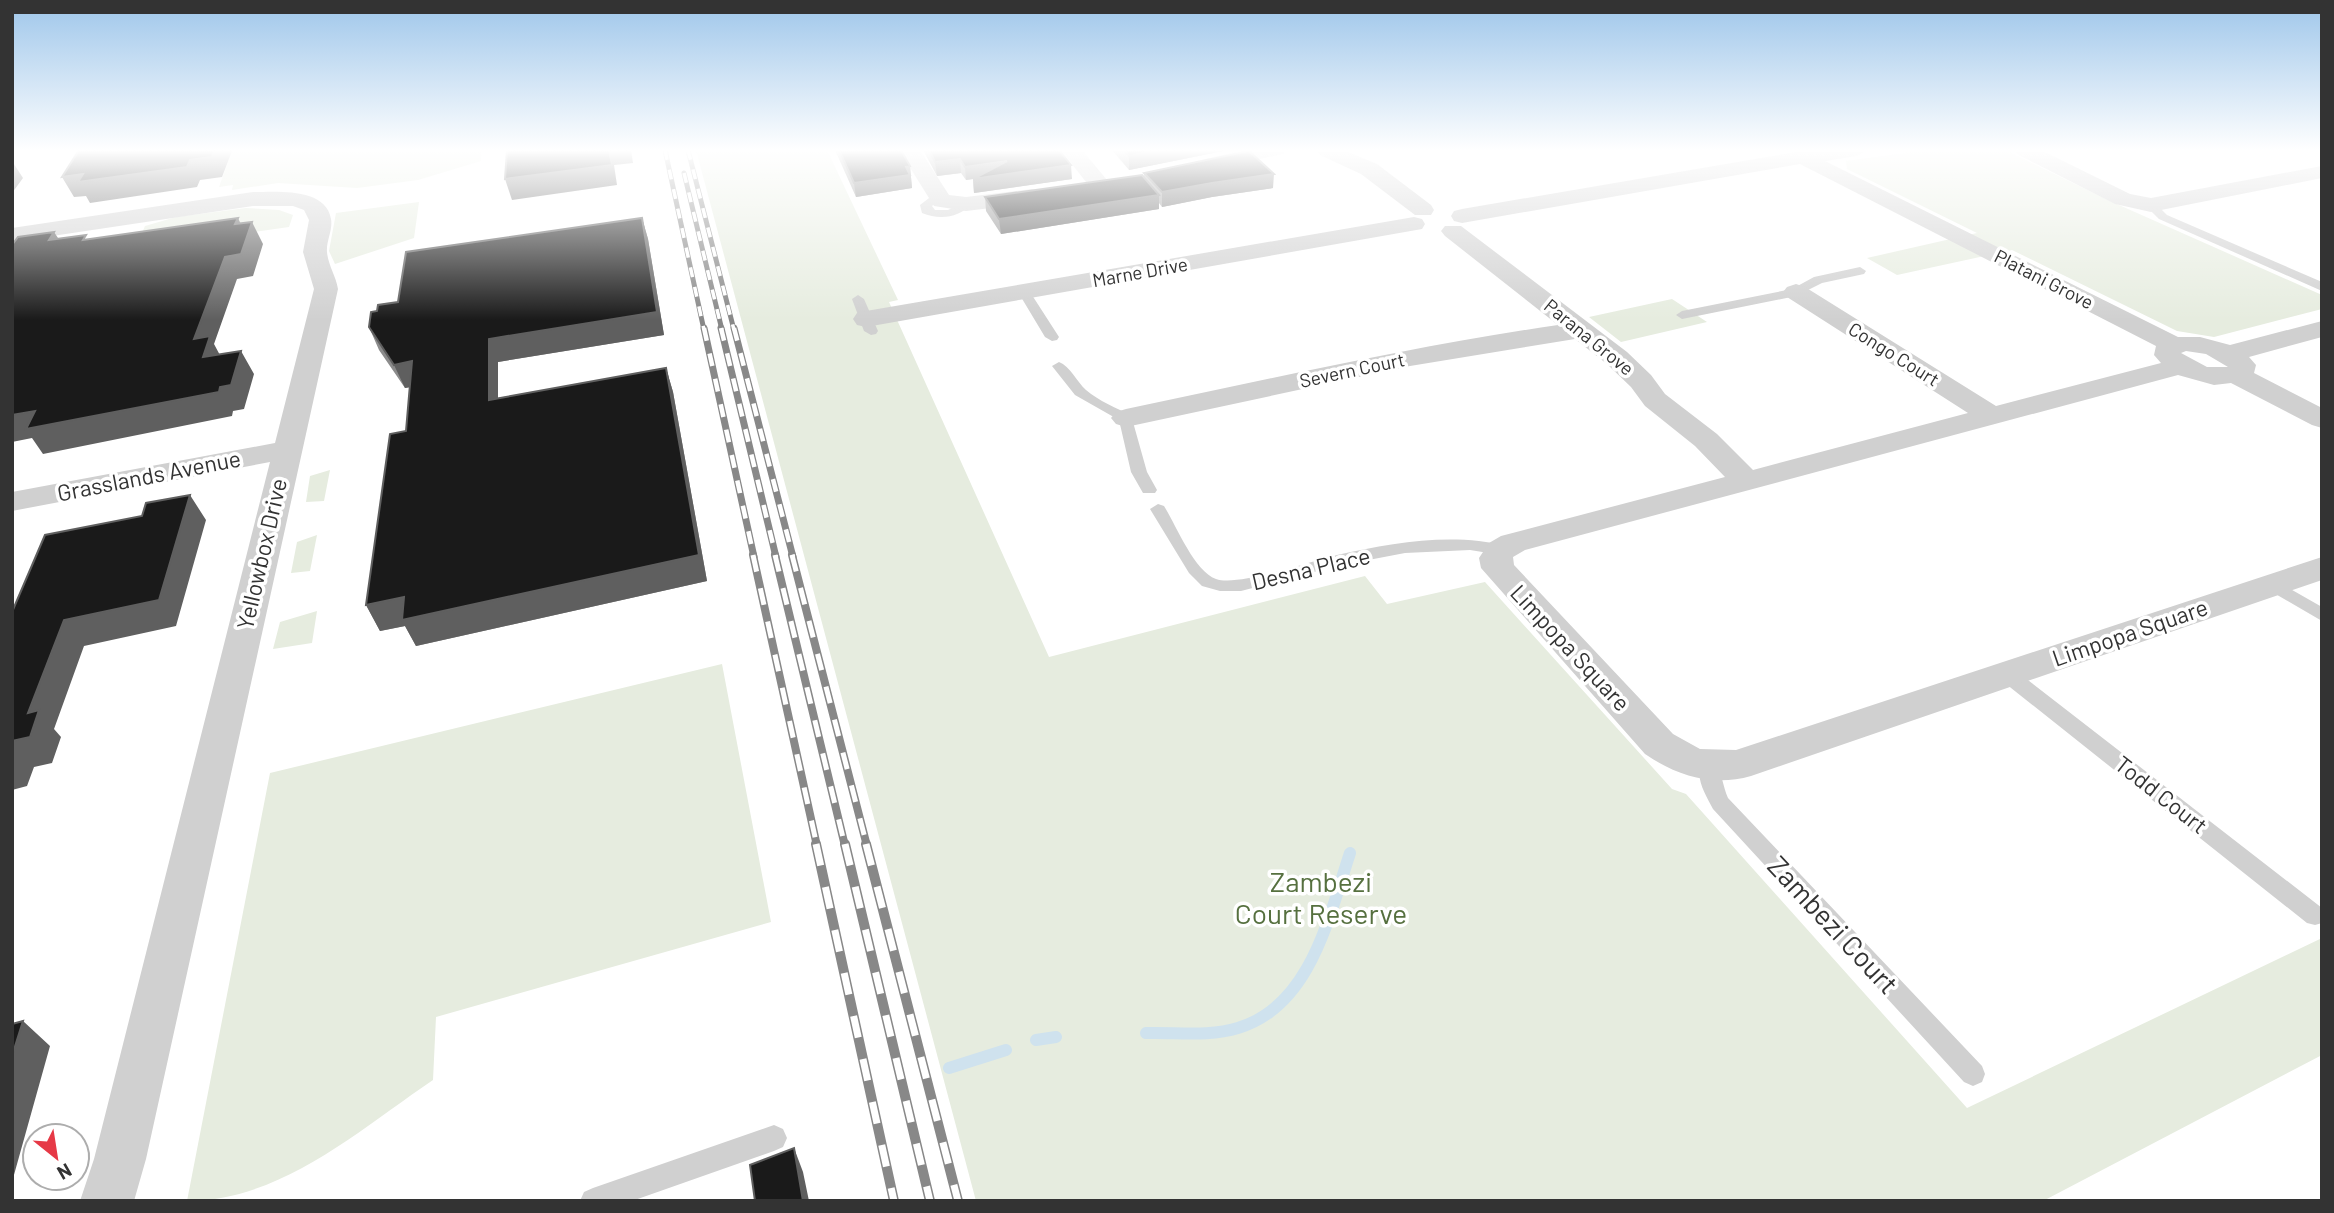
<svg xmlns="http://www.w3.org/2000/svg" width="2334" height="1213" viewBox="0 0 2334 1213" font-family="Barlow,sans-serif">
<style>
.green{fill:#e6ecdf}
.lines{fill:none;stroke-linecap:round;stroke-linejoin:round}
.stream{stroke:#cfe2ee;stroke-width:12}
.lane{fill:#d0d0d0;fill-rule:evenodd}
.street{fill:#d0d0d0;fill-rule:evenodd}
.rail-far3-casing{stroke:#888;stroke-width:5}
.rail-far2-casing{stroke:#888;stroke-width:7}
.rail-far1-casing{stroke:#888;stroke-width:8}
.rail-casing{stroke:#888;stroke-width:10}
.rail-far3{stroke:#fff;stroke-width:3.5;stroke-dasharray:10;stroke-linecap:butt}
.rail-far2{stroke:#fff;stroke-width:4.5;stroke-dasharray:13;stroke-linecap:butt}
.rail-far1{stroke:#fff;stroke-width:5;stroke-dasharray:17;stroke-linecap:butt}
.rail{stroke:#fff;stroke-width:7;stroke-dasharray:22;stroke-linecap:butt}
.wall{fill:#8c8c8c}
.shaded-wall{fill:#5f5f5f}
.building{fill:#1a1a1a;stroke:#5f5f5f;stroke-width:2}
.labels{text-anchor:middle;stroke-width:7;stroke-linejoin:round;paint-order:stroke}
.far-street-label{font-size:19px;fill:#333;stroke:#fff}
.street-label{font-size:23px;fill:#333;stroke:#fff}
.near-park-label{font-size:28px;fill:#56703f;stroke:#fff}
.near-street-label{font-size:28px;fill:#333;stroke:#fff}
</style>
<rect width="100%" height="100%" fill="#fff"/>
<!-- green -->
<path class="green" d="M482,150L481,161L418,180L357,188L278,183L232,190L233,185L219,187L232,151Z
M696,150H827L898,300L889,302L1049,657L1365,576L1387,604L1485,582L1672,789L1686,794L1967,1108L2322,938V1055L2043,1201H976Z
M1926,150H2005L2110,201L2322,295V309L2214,337L2177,331L2012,250L1897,275L1867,258L1977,233L1847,169L1846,161Z
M419,202L414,238L335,264L329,251L336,213Z
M246,208L279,210L293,215L289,227L135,249L145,226L176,217Z
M1672,299L1707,322L1621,342L1589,317Z
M330,470L324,501L306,502L310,476Z
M317,535L310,571L291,573L297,542Z
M317,611L312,643L273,649L280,622Z
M722,664L771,922L436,1017L433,1080C359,1130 281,1201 187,1201L270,773Z"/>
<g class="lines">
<!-- stream -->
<path class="stream" d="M1146,1033C1176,1032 1209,1037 1238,1028C1311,1006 1329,916 1350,853
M1036,1040L1056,1037
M949,1068L1006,1050"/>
<!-- lane -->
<path class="lane" d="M933,195L943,197L932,206L935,210H948L966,201L972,204C958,218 940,220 922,213L920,205Z
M2147,203H2155L2167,215L2322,282V291L2159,219L2147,207Z
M1860,267L1866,271L1864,274L1822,283L1796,296L1682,319L1676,315L1682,311L1792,289L1814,277Z
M1024,288L1030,292L1059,337L1057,340L1052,341L1045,337L1018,292Z
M858,295L864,299L878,331L876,334L871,335L864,331L852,299Z
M1059,362C1070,366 1077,382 1086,390C1099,401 1116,408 1131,415L1147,472L1157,490L1155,493H1143L1131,472L1119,420L1075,395L1052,366Z
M1158,504L1164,506C1176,525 1194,571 1216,579C1238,587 1312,561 1337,555C1392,543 1451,532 1507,546L1509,550L1501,555L1470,550L1405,553L1337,566L1241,591H1220L1202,586L1189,573L1150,509Z
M2273,579L2322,607V621L2267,589L2264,585L2267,581Z
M2008,669L2015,670L2322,908V923L2315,925L2307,923L2001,680L1999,675L2001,670Z
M1709,760L1716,763C1722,773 1723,787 1728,798L1982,1066L1985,1074L1982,1082L1973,1086L1964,1082L1713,809C1706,795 1694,777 1702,763Z
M774,1125L783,1129L787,1138L783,1147L774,1151L632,1201H580L584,1192L593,1188Z"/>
<!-- street -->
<path class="street" d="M899,150H920L949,195L966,197L1032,189L1040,191L1043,196L1040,201L1032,203L966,211L934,206Z
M1061,150H1082L1112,186L1109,191H1093Z
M1244,150H1286L1283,154L1208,170L1201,168L1197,164L1201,160Z
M1343,150L1377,164L1431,205L1434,210L1431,215H1415L1361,174L1320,155L1317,151Z
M1808,150H1867L1857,156L1825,161L2178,337H2200L2230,345L2322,321V337L2249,357L2256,365L2254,373L2322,408V428L2312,425L2231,383L2214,385L2178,375L1525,550L1513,557L1514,565L1673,734L1700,749L1736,750L2322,557V580L1751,776C1713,787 1677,776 1645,754L1481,568L1479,558L1489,543L1501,536L1725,477L1695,446L1645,406L1631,387L1607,364L1575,339L1410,366L1126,427L1116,424L1111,418L1116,412L1126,409C1270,379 1413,346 1558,325L1445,236L1441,231L1445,226H1461L1627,352L1651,375L1665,394L1717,434L1753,470L1968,413L1787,297L1783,292L1787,287L1796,284L1805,287L1996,406L2161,363L2154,355L2156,346L1800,164L1462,223L1454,221L1451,216L1454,211L1462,209ZM2186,351L2206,354L2228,367H2207L2181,353Z
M2014,150H2041L2130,194L2151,198L2322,166V178L2151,212L2115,204L2017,154Z
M253,192C276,192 326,187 331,219C333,230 326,241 327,252C328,265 336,276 338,289L146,1159L134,1201H80L94,1159L270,462L12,511V492L275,443L314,289L303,252L309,220L304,210L293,206H253L12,242V228Z
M1414,217L1422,219L1425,224L1422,229L866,327L857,325L853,319L857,313L866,311Z"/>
<defs>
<path id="rail-far3" d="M665,150L704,330
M688,150L734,330
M684,173L722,330"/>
<path id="rail-far2" d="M704,328L754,557
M721,328L776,557
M734,328L793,557"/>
<path id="rail-far1" d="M753,555L817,846
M775,555L845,846
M792,555L867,846"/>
<path id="rail" d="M816,844L894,1201
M845,844L930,1201
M866,844L958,1201"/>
</defs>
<!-- rail-far3 casing -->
<use href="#rail-far3" class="rail-far3-casing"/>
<!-- rail-far2 casing -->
<use href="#rail-far2" class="rail-far2-casing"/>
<!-- rail-far1 casing -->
<use href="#rail-far1" class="rail-far1-casing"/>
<!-- rail casing -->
<use href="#rail" class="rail-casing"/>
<!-- rail-far3 -->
<use href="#rail-far3" class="rail-far3"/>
<!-- rail-far2 -->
<use href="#rail-far2" class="rail-far2"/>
<!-- rail-far1 -->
<use href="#rail-far1" class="rail-far1"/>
<!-- rail -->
<use href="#rail" class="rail"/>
</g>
<!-- wall -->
<path class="wall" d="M835,150H901L910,166L912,188L856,197Z
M923,150H1061V154L1072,179L974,193L973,179L966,180L961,173L937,176Z
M1112,150H1228L1129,170Z
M1144,173L1273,188L1212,197L1162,207L1159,203V209L1001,234L986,211L985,197L1144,178Z
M642,218L648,239L664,335L498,362V398L666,368L673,392L707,581L416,646L405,626L380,631L366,605L406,431L410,387L405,388L379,350L369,327L377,311L398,302Z"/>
<!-- shaded-wall -->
<path class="shaded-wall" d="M215,150H232V151L222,177L200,180L197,187L90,203L86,196L74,197L62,177L190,160Z
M609,150H631L633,163L614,165L617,185L512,200L505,179Z
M1158,150H1228L1129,170V156Z
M960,159L961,173L937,176L935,162Z
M12,161L23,178L12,193Z
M1007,161L1071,165L1072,179L974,193L973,179L966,180L965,167Z
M910,166L912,188L856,197L854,183Z
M1274,174L1273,188L1212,197L1162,207V192L1212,183Z
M1159,195V209L1001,234L999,219Z
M238,218L247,237L252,222L263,244L253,276L237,279L214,344L222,359L216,380L194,339L225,257Z
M642,218L648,239L664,335L498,362V424L489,400V339Z
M54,232L68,253L49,240Z
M241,351L254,374L244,409L233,411L232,416L43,454L32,438L12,442V415L35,411L220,387Z
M412,361L423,385L405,388L394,365Z
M666,368L673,392L707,581L416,646L405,626L380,631L366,605Z
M190,495L206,520L176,626L84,646L54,729L61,737L52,763L34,767L27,786L12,790V741L28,713L64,620Z
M23,1021L50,1046L12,1182V1056Z
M794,1148L803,1172L809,1201H803Z"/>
<!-- building -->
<path class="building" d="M79,150H215L212,157L190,160L187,167L78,182L83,174L62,177Z
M507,150H609L612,165L505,179Z
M839,150H901L910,166L906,167L910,175L854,183Z
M929,150H1059L1071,165L973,179L1007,161L965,167L960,159L935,162Z
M1124,150H1158L1129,156Z
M1249,151L1274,174L1212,183L1162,192L1144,173Z
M1142,175L1159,195L999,219L985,197Z
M238,218L235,224L252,222L241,254L225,257L194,339L210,336L203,357L241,351L231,385L220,387L219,392L26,429L35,411L12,415V245L18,237L54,232L49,240L86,235L83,240Z
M642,218L657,312L489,339V400L666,368L699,555L402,620L404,597L366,605L390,434L406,431L412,361L394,365L369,327L371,312L377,311L378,305L398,302L406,252Z
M190,495L159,600L64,620L28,713L39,710L30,737L12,741V612L45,535L142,516L146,503Z
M23,1021L12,1056V1024Z
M794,1148L803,1201H755L750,1165Z"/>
<!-- sky -->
<linearGradient id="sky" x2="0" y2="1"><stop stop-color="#9ec6ea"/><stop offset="0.47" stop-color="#fff"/><stop offset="1" stop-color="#fff" stop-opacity="0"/></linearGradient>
<rect width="2334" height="320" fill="url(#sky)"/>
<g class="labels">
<!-- far-street labels -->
<g class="far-street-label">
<text transform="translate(1140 272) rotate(-10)" y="7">Marne Drive</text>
<text transform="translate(2044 279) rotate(27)" y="7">Platani Grove</text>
<text transform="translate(1589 337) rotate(39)" y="7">Parana Grove</text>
<text transform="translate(1894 354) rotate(32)" y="7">Congo Court</text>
<text transform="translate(1352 370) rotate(-12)" y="7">Severn Court</text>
</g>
<!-- street labels -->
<g class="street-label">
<text transform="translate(149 476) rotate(-11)" y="8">Grasslands Avenue</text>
<text transform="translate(262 554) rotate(-77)" y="8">Yellowbox Drive</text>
<text transform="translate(1311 569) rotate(-13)" y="8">Desna Place</text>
<text transform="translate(2130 633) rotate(-19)" y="8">Limpopa Square</text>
<text transform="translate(1570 648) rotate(47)" y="8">Limpopa Square</text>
<text transform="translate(2161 795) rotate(38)" y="8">Todd Court</text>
</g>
<!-- near-park labels -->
<g class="near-park-label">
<text x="1321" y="892">Zambezi<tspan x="1321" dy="32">Court Reserve</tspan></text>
</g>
<!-- near-street labels -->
<g class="near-street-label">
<text transform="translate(1833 925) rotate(47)" y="10">Zambezi Court</text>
</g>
</g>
<!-- border -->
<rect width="2334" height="1213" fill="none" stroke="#333333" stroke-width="28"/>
<!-- north arrow -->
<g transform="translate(56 1157) rotate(150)"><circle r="33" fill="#ffffff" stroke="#adadad" stroke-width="2"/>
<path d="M0-5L12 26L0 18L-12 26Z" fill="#e63946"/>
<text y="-10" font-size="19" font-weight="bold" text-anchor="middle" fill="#333333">N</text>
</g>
</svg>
